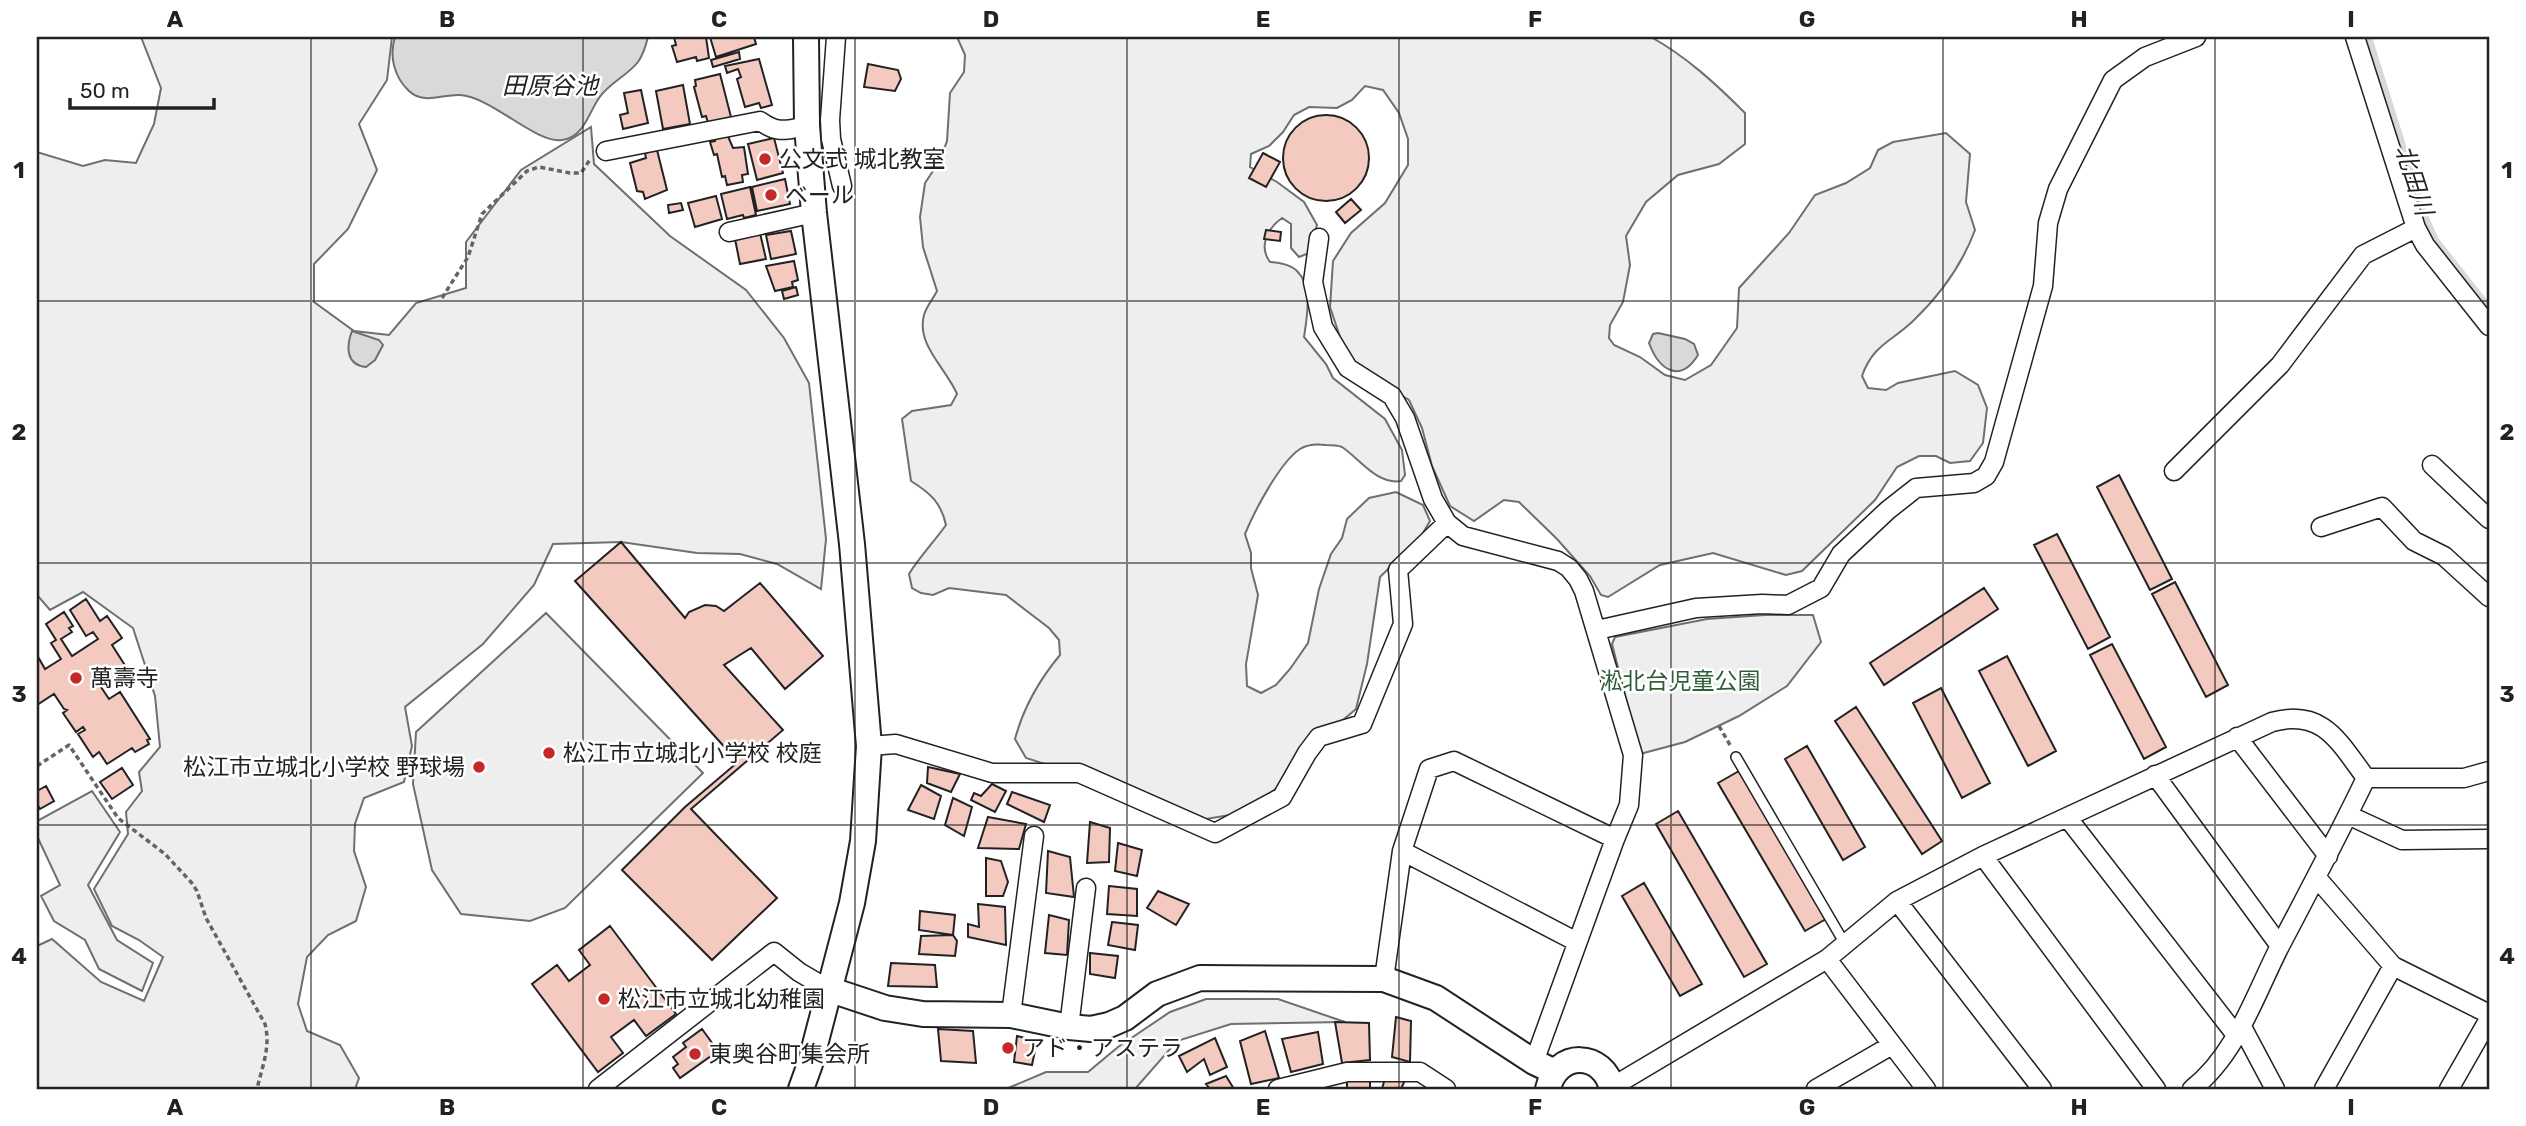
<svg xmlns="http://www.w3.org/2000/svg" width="2526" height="1126" viewBox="0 0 2526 1126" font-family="Rubik,'Noto Sans JP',sans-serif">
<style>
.green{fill:#eee;stroke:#6f6f6f;stroke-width:2}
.water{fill:#d9d9d9;stroke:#6f6f6f;stroke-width:2}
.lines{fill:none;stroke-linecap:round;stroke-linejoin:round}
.stream{stroke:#d9d9d9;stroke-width:6}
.building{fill:#f3c9c0;stroke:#222;stroke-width:2}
.lane-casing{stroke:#222;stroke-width:12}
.street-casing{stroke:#222;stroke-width:21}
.secondary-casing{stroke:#222;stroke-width:28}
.path{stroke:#646464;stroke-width:3.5;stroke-dasharray:5 3.5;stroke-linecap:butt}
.lane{stroke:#fff;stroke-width:9}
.street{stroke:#fff;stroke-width:18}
.secondary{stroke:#fff;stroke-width:24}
.grid{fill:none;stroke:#222;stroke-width:2;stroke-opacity:0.55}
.poi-dot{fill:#c62828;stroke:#fff;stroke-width:2.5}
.labels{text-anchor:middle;stroke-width:5;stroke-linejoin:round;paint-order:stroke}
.poi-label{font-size:23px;fill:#222;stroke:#fff;text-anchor:start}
.park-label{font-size:23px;fill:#2f5e38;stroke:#fff}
.water-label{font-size:24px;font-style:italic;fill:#222;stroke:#fff}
.neatline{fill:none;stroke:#222;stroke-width:2.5}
.grid-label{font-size:23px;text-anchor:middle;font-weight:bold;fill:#222}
</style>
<rect width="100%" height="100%" fill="#fff"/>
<!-- green -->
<path class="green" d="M141,37H392L387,80L359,124L377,170L348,229L314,264V302L354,331L389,335L416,303L466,288V242L521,170L591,127L594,164L670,236L746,290L784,338L809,383L826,539L821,589L777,564L740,554L697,553L621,542L553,544L534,585L483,644L405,707L412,746L404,782L364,798L355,824L354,851L366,887L356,921L328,935L307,957L298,1004L307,1031L340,1045L359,1078L355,1089H37V946L52,939L101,982L144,1001L163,957L139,940L112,926L94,889L128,834L126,812L142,791L139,772L160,747L155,696L133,628L83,592L50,610L37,595V152L83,166L105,160L136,163L154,124L161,88Z
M957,37H1651C1687,57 1716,84 1745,113V144L1719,164L1678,175L1646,202L1626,236L1630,265L1623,302L1610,325L1609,338L1614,345L1640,357L1665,375L1685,380L1711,365L1737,328L1739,288L1789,233L1815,195L1846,183L1870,168L1878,150L1893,142L1946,133L1970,154L1966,202L1975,230C1962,265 1941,294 1914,320C1893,341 1873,344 1862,376L1868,388L1886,390L1898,383L1955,371L1978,385L1987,408L1983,443L1970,461L1950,463L1936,456H1919L1897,467L1875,500L1802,571L1786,575L1713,553L1660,565L1608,597L1601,595L1590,576L1557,539L1519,502L1504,500L1474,521L1450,506L1432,466L1422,428L1409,400L1373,379L1346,355L1330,307L1333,261L1351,233L1385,203L1408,165V139L1399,113L1383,90L1365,86L1352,100L1337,108L1309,107L1294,115L1283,132L1269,146L1251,154L1250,167L1277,182L1304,202L1317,225L1309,253L1299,257L1291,248V224L1282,218C1268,228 1258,246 1270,262C1279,263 1290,264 1297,271C1313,286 1307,317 1304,337L1326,364L1333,378L1385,419L1402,450L1405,475L1401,481C1377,485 1360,459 1342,447C1337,445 1332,445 1326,445C1318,444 1308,444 1300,449C1280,462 1254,512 1245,534L1251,553V568L1258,595L1246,664L1247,686L1261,693L1276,685L1290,669L1308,643L1319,589L1331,554L1342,538L1347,519L1369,498L1396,492L1423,505L1430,521L1420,538L1380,577L1367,664L1356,709L1337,725L1283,783L1263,799L1230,815L1206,819L1084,765H1048L1026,758L1015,739C1023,709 1040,679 1060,655L1059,640L1049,628L1006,595L949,588L933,595L921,593L912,588L909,574C920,556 934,542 946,525C941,502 930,493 911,481L902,419L912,411L951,405L957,394C946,368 916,345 924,315C926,307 933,299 937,291L923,247L920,217L925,183L939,162L947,141L950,93L964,72L965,55Z
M546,613L703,773L565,908L530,921L461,914L432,870L413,784L416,732Z
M1765,615H1813L1821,642L1787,686L1739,716L1685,742L1640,754L1612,644L1615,637L1707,619Z
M92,791L120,832L88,885L117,940L153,963L142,991L99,969L85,940L54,921L41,896L60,885L37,836V821Z
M1206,999H1278L1345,1022L1231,1024L1177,1041L1135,1089H1006L1046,1072H1088L1118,1047L1170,1012Z"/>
<!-- water -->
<path class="water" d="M395,37H648C646,45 643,55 638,62C627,76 609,83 599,98C588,114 584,137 562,140C536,144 492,97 460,95C442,94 424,105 409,91C394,77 389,56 395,37Z
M352,331L379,340L383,345L375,360L366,367C346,365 346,347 352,331Z
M1658,333L1685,339L1694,344L1698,355C1680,384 1659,370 1649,343L1653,334Z"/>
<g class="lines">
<!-- stream -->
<path class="stream" d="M2369,37L2425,216L2436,240L2489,307"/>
</g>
<!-- building -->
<path class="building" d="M674,37H706L709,58L697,61L696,57L677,62L672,46L676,45Z
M710,37H754L756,44L716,57Z
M739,52L740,59L713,67L711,60Z
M759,59L772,105L761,108L759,103L745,107L737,79L741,77L738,69L727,73L725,66Z
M868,64L898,70L901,79L895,91L864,87Z
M720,74L731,117L708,123L706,116L702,117L694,87L696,86L695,80Z
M683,85L690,124L663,129L656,91Z
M641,90L648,123L623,129L620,115L628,113L624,93Z
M1283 158a43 43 0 1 1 86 0a43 43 0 1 1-86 0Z
M727,134L733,148L744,147L748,174L742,175L743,182L727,185L725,176L722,177L717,154L714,155L710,142L715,141L713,136Z
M774,138L783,173L757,180L748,144Z
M657,150L667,190L645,199L643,192L637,191L630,163L646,158L645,153Z
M1263,153L1280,162L1266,187L1249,178Z
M785,179L790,204L757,211L752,187Z
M750,187L756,215L744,218L743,215L727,219L721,194Z
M716,196L722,219L695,227L688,203Z
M1351,199L1361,210L1345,223L1336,212Z
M681,203L683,210L669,213L668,205Z
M1266,230L1281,232L1280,241L1264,239Z
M791,231L796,254L771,259L766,235Z
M760,233L766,259L740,264L735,239Z
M794,261L798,280L792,282L793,287L775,291L766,266Z
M796,287L798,295L784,299L782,291Z
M2119,475L2172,579L2150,590L2097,487Z
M2057,534L2110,637L2088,649L2034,545Z
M621,542L685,618L689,612L705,605L716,606L724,611L760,583L823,656L785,689L751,648L724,665L783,730L691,809L777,898L712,960L622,870L685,807L738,762L575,581Z
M2175,582L2228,685L2206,697L2152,594Z
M1984,588L1998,609L1884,685L1870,663Z
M86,599L100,621L107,616L122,638L112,645L128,670L101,687L109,699L120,692L150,739L147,740L149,744L135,752L132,748L107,764L99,752L93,757L78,734L85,730L83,727L76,732L63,713L67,710L64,709L54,694L37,705V655L45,669L61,659L51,643L56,640L46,624L64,612L73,626L69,628L72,632L61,639L72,656L98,639L93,632L86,636L70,610Z
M2112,644L2166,747L2144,759L2090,655Z
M2007,656L2056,751L2028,766L1979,671Z
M1941,688L1990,783L1962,798L1913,703Z
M1856,707L1942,841L1922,854L1835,721Z
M1807,746L1865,847L1843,860L1785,759Z
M928,767L960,774L951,792L927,783Z
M122,768L133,785L112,799L100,782Z
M1739,771L1826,919L1805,931L1718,783Z
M992,784L1006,791L995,812L971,800L974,793L981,796Z
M921,785L941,796L934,819L908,810Z
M46,786L54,801L40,809L37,804V791Z
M1012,792L1050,805L1044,822L1007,804Z
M953,798L972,807L964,836L945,825Z
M1678,811L1767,964L1744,977L1656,824Z
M988,817L1026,824L1019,849L978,848Z
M1090,822L1110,828L1109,862L1087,863Z
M1118,843L1142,850L1137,876L1115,871Z
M1048,851L1070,857L1074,897L1046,893Z
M986,858L1001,861L1008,882L1003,896H986Z
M1644,883L1702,984L1680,996L1622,896Z
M1109,886L1137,889V916L1107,914Z
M1158,891L1189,904L1176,925L1147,908Z
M978,904L1005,907L1006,945L968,937V924L979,927Z
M920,911L955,915L953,935L919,930Z
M1049,915L1069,920L1067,955L1045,953Z
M1112,922L1138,925L1135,950L1108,945Z
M610,926L676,1014L646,1036L634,1020L611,1037L623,1053L598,1072L532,984L557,965L569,981L590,965L579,950Z
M953,935L957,941L955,956L919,954L921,936Z
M1090,953L1118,956L1115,978L1090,974Z
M891,963L935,965L937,987L888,986Z
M1396,1017L1411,1021L1410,1062L1392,1057Z
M1335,1022L1369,1023L1370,1060L1342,1063Z
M702,1029L718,1051L680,1078L673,1068L678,1064L673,1057L686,1047L683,1043Z
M938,1029L973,1031L976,1063L941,1061Z
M1265,1031L1279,1078L1251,1084L1240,1041Z
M1318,1032L1323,1064L1291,1072L1282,1039Z
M1017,1036L1037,1041L1032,1065L1014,1062Z
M1215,1038L1227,1067L1210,1075L1204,1059L1187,1072L1179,1056Z
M1226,1076L1234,1089H1210L1206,1084Z
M1385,1078H1406L1401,1089H1382Z
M1347,1081H1370V1089H1347Z"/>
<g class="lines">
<defs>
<path id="lane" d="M1736,757L1845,944"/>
<path id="street" d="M836,37L830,120L831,139L842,186
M2355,37L2416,228L2425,245L2489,326
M606,151L760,121C778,134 786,130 807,126
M729,232L814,213
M1319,238L1313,282L1323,327L1348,368L1392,396L1405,418L1433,499L1447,523L1463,536L1558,561L1569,568L1578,579L1584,591L1633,755L1629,805L1615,839L1534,1062
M2432,465L2489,519
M2174,471L2280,365L2363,255L2416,228
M2321,527L2382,507L2414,541L2444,556L2489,597
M1597,630L1696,608L1762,604L1788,605L1821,588L1841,554L1888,510L1916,488L1974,483L1986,476L1994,462L2043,286L2048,223L2058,189L2113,80L2145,57L2196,37
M2237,737L2328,856
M869,746L896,744L992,773H1079L1215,833L1282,797L1307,753L1319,737L1362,724L1403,624L1398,570L1447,523
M2155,775L2280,946
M2366,778H2464L2489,771
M2348,815L2402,840L2489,839
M2067,817L2236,1035
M1402,851L1577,942
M1983,856L2156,1089
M2317,878L2393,966L2489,1014
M1897,901L2042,1089
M1827,959L1926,1089
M1384,979L1402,851L1429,769L1454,761L1615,839
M1011,1015L1034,836
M1069,1027L1086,888
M2242,1027L2275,1089
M1612,1087L1827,959L1897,901L1983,856L2272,722C2323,708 2339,742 2366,778
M598,1089L774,952L799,972L828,989
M1278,1089L1347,1072H1420L1446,1089
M1816,1089L1892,1045
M2192,1089C2237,1054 2255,994 2281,944C2310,889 2339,834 2366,778
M2324,1089L2393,966
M2449,1089L2489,1019"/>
<path id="secondary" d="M828,989L885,1008L923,1014L1011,1015L1069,1027L1091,1029L1109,1025L1125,1018L1157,994L1200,978L1384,979L1436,998L1534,1062L1555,1072
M801,1089L810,1064L852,903L863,841L869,746L852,544L814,213L807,126L806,37
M1548,1089C1556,1050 1604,1051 1612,1089"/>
</defs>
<!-- lane casing -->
<use href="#lane" class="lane-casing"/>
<!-- street casing -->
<use href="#street" class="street-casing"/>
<!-- secondary casing -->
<use href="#secondary" class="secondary-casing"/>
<!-- path -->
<path class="path" d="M442,298L468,257L482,214L527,171L539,167L570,173H581L591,158
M1719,726L1730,745
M37,766L69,745L118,818L165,854L191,882L197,891L206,918L265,1024C271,1047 262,1067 257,1089"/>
<!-- lane -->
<use href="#lane" class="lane"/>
<!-- street -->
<use href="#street" class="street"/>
<!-- secondary -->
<use href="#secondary" class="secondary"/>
</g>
<!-- grid -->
<path class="grid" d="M311,37V1089M583,37V1089M855,37V1089M1127,37V1089M1399,37V1089M1671,37V1089M1943,37V1089M2215,37V1089M37,301H2489M37,563H2489M37,825H2489"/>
<!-- markers -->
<g class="poi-dot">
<circle cx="765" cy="159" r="7"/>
<circle cx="771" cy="195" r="7"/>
<circle cx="76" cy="678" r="7"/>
<circle cx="549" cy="753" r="7"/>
<circle cx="479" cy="767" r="7"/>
<circle cx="604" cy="999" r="7"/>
<circle cx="1008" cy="1048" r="7"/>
<circle cx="695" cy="1054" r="7"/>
</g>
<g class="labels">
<!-- poi labels -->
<g class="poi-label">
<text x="779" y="167">公文式 城北教室</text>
<text x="785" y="203">ベール</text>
<text x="90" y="686">萬壽寺</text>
<text x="563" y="761">松江市立城北小学校 校庭</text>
<text x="465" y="775" text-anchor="end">松江市立城北小学校 野球場</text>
<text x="618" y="1007">松江市立城北幼稚園</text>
<text x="1022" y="1056">アド・アステラ</text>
<text x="709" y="1062">東奥谷町集会所</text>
</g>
<!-- park labels -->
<g class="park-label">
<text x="1680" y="689">淞北台児童公園</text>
</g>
<!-- water labels -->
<g class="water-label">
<text x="550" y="94">田原谷池</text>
<text transform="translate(2414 180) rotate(72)" y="8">北田川</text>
</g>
</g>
<!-- border -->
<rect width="2526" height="1126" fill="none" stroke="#ffffff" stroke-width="77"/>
<!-- scale -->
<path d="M70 98v10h144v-10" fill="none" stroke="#222222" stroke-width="3.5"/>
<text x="80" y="98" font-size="21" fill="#222222" stroke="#ffffff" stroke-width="5" paint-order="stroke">50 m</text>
<rect x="38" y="38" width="2450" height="1050" class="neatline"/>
<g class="grid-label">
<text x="175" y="27">A</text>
<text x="447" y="27">B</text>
<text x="719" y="27">C</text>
<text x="991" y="27">D</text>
<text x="1263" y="27">E</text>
<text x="1535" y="27">F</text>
<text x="1807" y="27">G</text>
<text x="2079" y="27">H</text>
<text x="2351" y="27">I</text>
<text x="19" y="178">1</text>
<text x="2507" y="178">1</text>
<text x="19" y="440">2</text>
<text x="2507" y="440">2</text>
<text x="19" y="702">3</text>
<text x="2507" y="702">3</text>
<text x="19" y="964">4</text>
<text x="2507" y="964">4</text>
<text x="175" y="1115">A</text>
<text x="447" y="1115">B</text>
<text x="719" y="1115">C</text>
<text x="991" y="1115">D</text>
<text x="1263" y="1115">E</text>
<text x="1535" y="1115">F</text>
<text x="1807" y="1115">G</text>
<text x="2079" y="1115">H</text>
<text x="2351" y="1115">I</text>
</g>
</svg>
